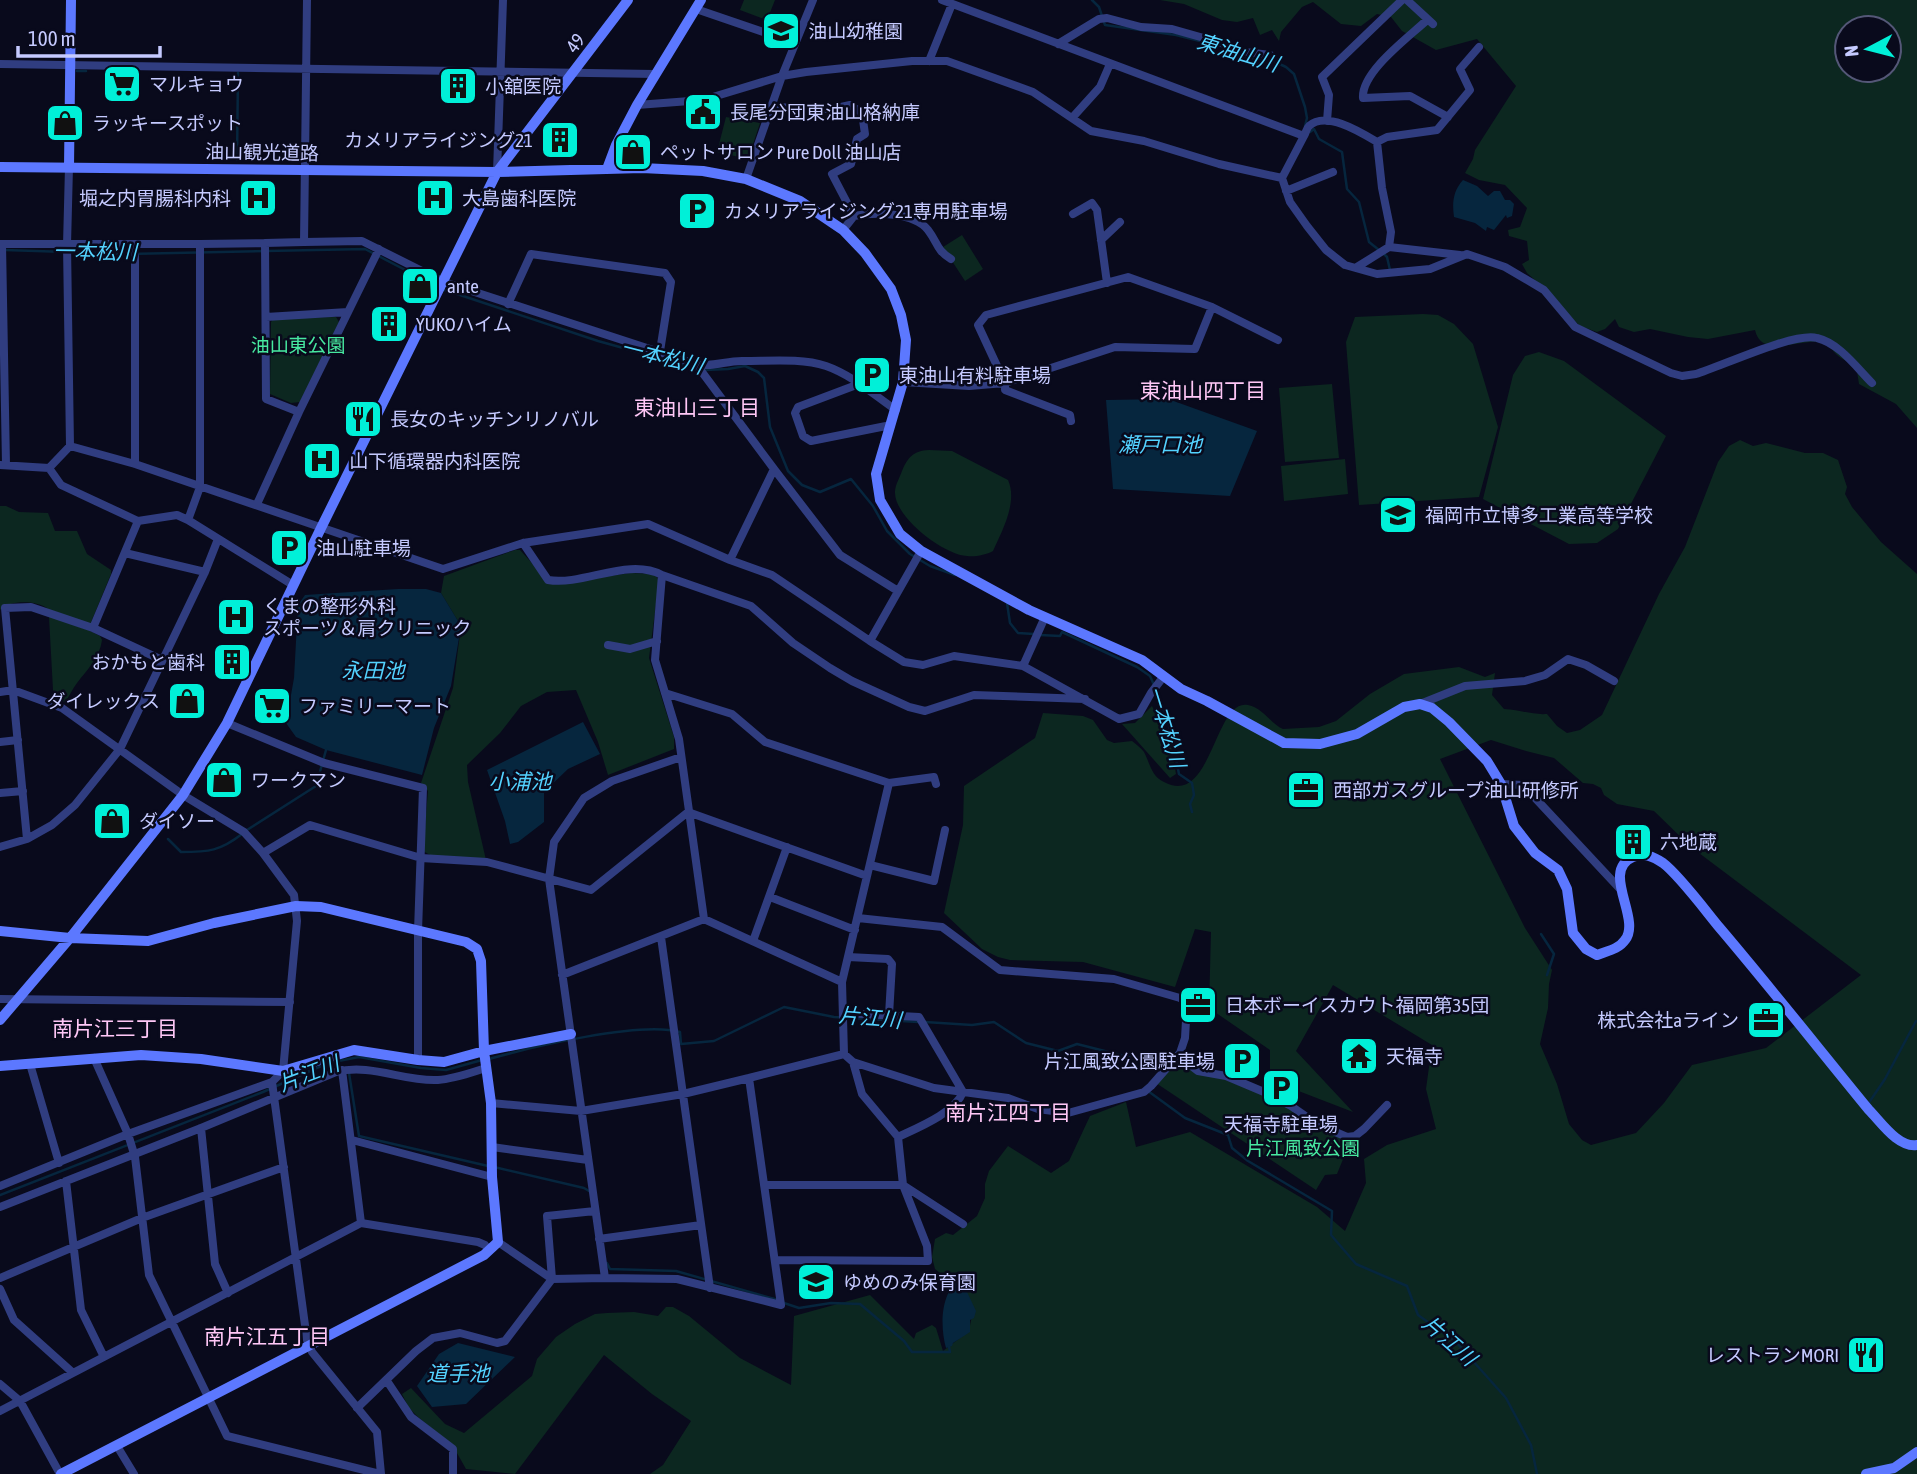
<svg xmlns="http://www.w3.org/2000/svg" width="1917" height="1474" viewBox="0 0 1917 1474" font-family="'Asap Condensed','Noto Sans JP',sans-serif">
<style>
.green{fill:#0c2720;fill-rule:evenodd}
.water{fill:#06263e}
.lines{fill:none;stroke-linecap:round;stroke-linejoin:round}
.stream{stroke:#06263e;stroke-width:2.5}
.street{stroke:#303d80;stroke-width:8}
.secondary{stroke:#5c78ff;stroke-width:10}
.labels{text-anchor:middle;stroke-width:5;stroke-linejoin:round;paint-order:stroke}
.poi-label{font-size:19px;fill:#c5caff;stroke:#090a1c;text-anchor:start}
.street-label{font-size:19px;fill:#c5caff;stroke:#090a1c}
.park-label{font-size:19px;fill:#47e8a0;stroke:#090a1c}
.water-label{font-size:21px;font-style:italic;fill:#53d2ff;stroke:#090a1c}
.neighbourhood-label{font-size:21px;fill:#ffc7f6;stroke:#090a1c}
</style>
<rect width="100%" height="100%" fill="#090a1c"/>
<!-- green -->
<path class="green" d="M744,0H775L767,20L740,10Z
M1160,0H1917V428L1896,404L1859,384L1856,365C1849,362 1842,360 1836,354C1830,348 1829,343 1819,342C1800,339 1761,359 1755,330L1708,339L1688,337L1650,329L1634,332L1619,327L1615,319L1605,329L1597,332L1580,326L1562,308L1556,299L1527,273L1522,264L1529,260L1527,241L1509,236L1508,230L1520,227L1527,208L1505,185L1479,180L1465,173L1473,159L1475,150L1516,86L1477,39L1436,50L1402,31L1391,17L1377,14L1361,26L1341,24L1313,2L1302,7L1281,32L1279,41L1272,30L1260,35L1253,18L1237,22L1222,20L1184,4ZM1847,28H1889V70H1847Z
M726,117L760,123L748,159L717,152Z
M962,235L983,269L965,281L943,247Z
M1423,314L1438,315L1454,324L1473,344L1498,427L1479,497L1359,505L1346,342L1355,317Z
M336,317L339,322L300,402L291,403L270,394L271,322L274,318Z
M1539,352L1564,361L1666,436L1618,529L1597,543L1569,544L1483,499L1513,375L1525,356Z
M1332,384L1339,458L1285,462L1279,388Z
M1740,440L1753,446L1766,443L1805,453H1823L1838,460L1847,487L1845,494L1852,507L1881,542L1917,574V1474H650L663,1465L691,1421L652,1394L604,1355L515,1474L466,1469L453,1446L418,1417L409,1408L402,1394L411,1388L445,1424L464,1433L532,1376L537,1359L556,1337L575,1324L595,1314L607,1313L634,1312L658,1316L666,1307H673L689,1316L740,1358L791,1385L794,1316L870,1295L914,1339L916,1333L932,1325L936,1328L943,1351L969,1331L972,1315L954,1281L949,1280L935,1269L932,1257L935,1239L946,1233L953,1235L977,1216L985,1198V1184L989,1171L1008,1146L1051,1173L1069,1161L1090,1116L1126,1102L1136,1147L1190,1132L1317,1207L1345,1231L1366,1183L1364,1159L1387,1145L1436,1129L1426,1089L1432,1045L1333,985L1296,1051L1353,1112L1270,1080V1050L1209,1008L1211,932L1195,929L1175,987L1083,962L1010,960L998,957L982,949L944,913L963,825L964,786L1035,738L1043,713L1083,716L1093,720L1107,740L1114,743L1132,741C1136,744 1141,748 1144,752C1150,763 1151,776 1164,782C1212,808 1214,698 1248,705C1263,708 1270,723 1283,729L1319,727L1336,721L1370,694L1404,674L1459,667L1485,677L1495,673L1492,695L1504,709C1521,710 1532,715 1547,714L1557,726L1567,733L1580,730L1602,715L1659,594L1685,547L1718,462L1729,446ZM1491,740L1526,751L1554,758L1583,783L1593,784L1601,788L1604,795L1617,804L1654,811L1691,847L1861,975L1766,1048L1692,1065L1664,1103L1636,1133L1591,1145L1582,1140L1569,1124L1557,1084L1540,1044L1548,1008L1549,984L1552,970L1525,928L1440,759Z
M929,450L952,451L1008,480C1018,502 1002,531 993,551C986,555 975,557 967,556C944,555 894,517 895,492C895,485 900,477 902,471C908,457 913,451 929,450Z
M1345,459L1348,494L1284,501L1281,466Z
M0,506H6L19,512L48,513L55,531H77L87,554L111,570V574L92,620L90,631L100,636L102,640C100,657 87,670 77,683C72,689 70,696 65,702L55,698L53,690L49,617L47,608C35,600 9,600 0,610Z
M515,550H520L551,584L631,573L655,574L659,581L649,658L674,737V749L608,775L598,742L576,690L547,692L521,706L500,733L467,765L468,782L486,860L432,856L423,851L428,791L421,783L453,688L461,626L441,593L444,576Z
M1152,706L1171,745L1176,774L1170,778L1122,724L1135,723Z
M1176,1061L1262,1094L1350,1142L1337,1174L1325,1175L1316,1190L1156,1083Z"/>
<!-- water -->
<path class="water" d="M1463,180L1477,186L1488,196L1494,191H1500L1505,200H1510L1514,204L1512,216L1507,218L1506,215L1494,230L1487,227L1486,231L1475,223L1454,217C1452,203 1453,191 1463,180Z
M1168,399L1257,431L1230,496L1113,489L1106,400Z
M398,589H426L441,593L461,626L451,686L434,728L422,775L326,750L296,737L286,723L294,678L298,605L305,595Z
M583,722L600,754L568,769L544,792V822L518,842L510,844L505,821L487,770Z
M961,1279L976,1311L974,1318L970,1320V1332L953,1343L952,1346L946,1348C940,1327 940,1291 961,1279Z
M458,1343L515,1357L466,1404L432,1407L417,1386L439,1354Z"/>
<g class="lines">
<!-- stream -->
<path class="stream" d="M1092,0L1099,7L1105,25L1176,35L1204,42
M1221,46L1236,57L1271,60L1286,67L1294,74L1305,107L1307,118L1305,126L1310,132L1314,129L1319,139L1342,152L1347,189L1359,202L1369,242L1379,250
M77,71H86
M237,160L238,73
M5,250L128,254L365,249L436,286
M1384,254L1387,257L1390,270
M442,289L598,341L695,368
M705,370L728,369L745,366L758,372L764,378L770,427L788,471L802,485L820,492L851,479L873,506L887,531L910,554L930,566L955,575
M1007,603L1010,623L1018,633L1034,634
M1040,635L1060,636L1062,632L1137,667L1150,676L1154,685
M1156,691L1168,720L1179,774L1192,783L1194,795L1190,804L1192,812
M247,830L316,786L326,750
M168,839L181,852C209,852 220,851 242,834
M1541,934L1554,954L1547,975
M925,1022L972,1025L994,1022L1026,1043L1058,1051L1077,1044L1164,1066
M489,1059C532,1047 639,1021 680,1032L681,1044L714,1041L784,1007L834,1017L918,1022
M349,1073L359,1136L488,1166
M1148,1091L1185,1118L1228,1135L1232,1148L1248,1161L1332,1211L1331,1235L1356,1264L1407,1286L1418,1315L1456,1342L1506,1398L1531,1445L1537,1474
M1868,1104L1885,1079L1916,1021
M494,1167L584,1188L589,1191
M0,1195L263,1092L328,1063L359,1057L421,1068L446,1070L482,1060
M607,1263L610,1269L676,1271L778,1300
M784,1303L799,1308L831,1303L860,1304L904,1341L912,1352H950L949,1347"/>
<!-- street -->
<path class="street" d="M942,0L1304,136L1282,178L1290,202L1307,226L1326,250L1345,265L1377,274L1430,269L1467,254L1505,267L1544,290L1575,327L1671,373L1682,376L1696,374C1722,366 1794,332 1817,338C1839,343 1857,368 1872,383
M1407,0L1433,24
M696,9L795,43
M1427,20C1409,37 1361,72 1363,98L1410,96L1448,117
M1058,44L1099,19L1107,18L1141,27L1172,29L1225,44L1237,51L1270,55
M929,61L952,4
M0,64L655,74
M637,105L703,100L782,76L806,72L912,61H947L1033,92L1091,131L1144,141L1219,164L1282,178
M771,107L832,109L850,105L862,113L865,134L857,139L851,164L832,174L854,216
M1072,118L1100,87L1110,64
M1327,121L1329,95L1322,77L1402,0
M1304,136C1306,133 1306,129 1309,126C1326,110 1362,133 1377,142L1382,188L1391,232L1389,247L1357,267
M1377,142L1387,137L1437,130L1470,90L1460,69L1479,47
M69,167L67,245L70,446
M497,172L503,0
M746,179L782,76L813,0
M1286,191L1333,172
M1073,214L1092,203L1097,210L1107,283
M843,230L854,216C875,212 914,212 928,230C938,243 936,250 951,259
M1101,240L1120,222
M304,242L362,241L444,282L696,364C713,368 727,360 744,361C770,361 802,358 826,366C852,375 874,395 896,410
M0,244H200
M2,244L6,465
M135,245V464
M1389,247L1460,255
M508,304L531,254L665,273L671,282L660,351
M266,317L348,312
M696,364L774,469L730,560
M903,382L969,386L1005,383L1115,347L1195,349L1212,307
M859,384L798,407L795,413L803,436L811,441L891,425
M299,412L379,249
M1071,421L1070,415L1005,390V383L978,325L986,315L1128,277L1212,307L1278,340
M0,465L49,468L70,446L135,464L443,569L523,543L648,524L730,560L772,575L870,641L921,551
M49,468L61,485L138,521L177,515L188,520L293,585
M774,469L840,555L898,591
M257,504L299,412L266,399L265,243L304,242L307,0
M188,520L200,487V244L265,243
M523,543L548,580C584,586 628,557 662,575
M125,553L205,572
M93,628L138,521
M870,641L904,662L923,665L954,656L1023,666L1119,719L1139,714L1151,693L1164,676
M608,645L630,649L657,641
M1023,666L1045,617
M0,692L13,690L62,708L183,795L244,832L263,853L310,825L421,858L487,862L591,890L688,812L867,876
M665,693L732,714L765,742L889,783
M1420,704L1465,686L1525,681L1545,675L1568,659L1586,665L1614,681
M227,723L324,763L423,788L418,931V1060
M0,742L18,740
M1501,784L1523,785L1621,890
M0,793L23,791
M27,839L5,608L31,607L93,628L162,660
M0,847L27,839L52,825L75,805L120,749L205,572L218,539
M870,865L934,881L945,830
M770,897L855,930
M704,919L679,739L655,660L662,575L751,606L793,643L830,668L852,681L909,707L925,711L974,695L1085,699
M661,937L710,1288
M753,941L787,847
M848,957L888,959L892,964L889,1015
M562,975L704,919L842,982
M0,999L290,1002
M844,1054L842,982L889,783L934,777L936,784
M94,1058L128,1134L135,1157L149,1275L227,1436L380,1474
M1174,1059L1189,1064L1198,1071L1226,1076L1264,1092L1291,1106L1317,1124L1347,1137L1355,1136L1364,1129L1387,1105
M853,1062L862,1094L898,1137
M30,1064L59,1163
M342,1070L361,1223
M749,1078L844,1054L853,1062L934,1088L1008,1098L1038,1109L1068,1113L1144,1092L1151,1086L1180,1053L1185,1038L1187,1003L1180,998L1114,979L1000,970L942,927L858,918
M272,1082L307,1340L312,1352L377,1432L381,1474
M491,1103L581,1111L683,1094L749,1078L781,1305L677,1279L605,1278
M201,1128L215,1264L228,1293
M352,1140L492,1177
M492,1147L588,1160
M66,1181L81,1310L104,1357
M764,1185H903L963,1224
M0,1186L128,1134L272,1082L283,1071L297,921L294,895L263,853
M0,1207L201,1128L336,1072C371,1063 404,1082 438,1080C454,1079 470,1073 486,1068
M599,1239L701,1225
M498,1242L552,1279L605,1278L549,879L554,842L584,798L612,781L681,757
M775,1260L928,1261L927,1246L903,1185L898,1137C917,1128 955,1113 963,1092L919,1017L843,1013
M0,1278L142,1218L284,1167
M0,1289L14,1320L72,1372
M387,1381L411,1417L453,1449V1474
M0,1384L20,1401L60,1474
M357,1408L416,1351L433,1338L460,1333L497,1343L505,1341L552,1279L547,1216L595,1211
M0,1411L361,1223L478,1242L485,1245L489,1251
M117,1446L134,1474"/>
<!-- secondary -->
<path class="secondary" d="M0,167L497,172L642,168L703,171L746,179L800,201L843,230L865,253L891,289L901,315L906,340L903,382L876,474L880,500L900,534L921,551L1029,610L1142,660L1181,689L1207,701L1284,743L1320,744L1357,734L1404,707L1420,704L1432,708L1449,722L1487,761L1501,784L1514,826L1535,853L1558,870L1567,889L1573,933L1586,949L1597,955C1607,951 1619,949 1625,940C1642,919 1600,871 1633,857C1644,852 1654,857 1663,863C1679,875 1705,910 1719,927C1770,987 1819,1049 1869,1110C1881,1122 1898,1148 1917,1145
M69,167L71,0
M607,169L616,145L637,105L701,0
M0,931L70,938L148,941L214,923L296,906L321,907L466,942L477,949L481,961L484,1051L491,1103L492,1177L498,1242L484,1255L61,1474
M0,1020L70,938L183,795L227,723L321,528L497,172L628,0
M0,1066L141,1055L201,1059L283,1071L354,1050L418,1060L444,1062L484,1051L571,1034
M1866,1474L1894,1468L1917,1452"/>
</g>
<!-- icons -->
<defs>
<symbol id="school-square" viewBox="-11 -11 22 22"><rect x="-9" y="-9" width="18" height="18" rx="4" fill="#00f0d8" stroke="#090a1c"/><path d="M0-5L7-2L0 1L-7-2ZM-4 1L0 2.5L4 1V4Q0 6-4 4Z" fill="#111"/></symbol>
<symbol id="supermarket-square" viewBox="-11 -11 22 22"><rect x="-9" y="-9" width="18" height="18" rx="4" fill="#00f0d8" stroke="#090a1c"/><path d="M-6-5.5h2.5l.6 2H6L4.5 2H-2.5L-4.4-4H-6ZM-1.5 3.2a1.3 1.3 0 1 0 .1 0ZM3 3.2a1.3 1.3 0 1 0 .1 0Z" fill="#111"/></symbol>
<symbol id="building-square" viewBox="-11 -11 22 22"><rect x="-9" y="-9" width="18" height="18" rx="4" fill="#00f0d8" stroke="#090a1c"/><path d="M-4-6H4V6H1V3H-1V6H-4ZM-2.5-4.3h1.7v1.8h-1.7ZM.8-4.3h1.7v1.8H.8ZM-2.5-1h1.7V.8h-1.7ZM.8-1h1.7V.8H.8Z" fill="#111"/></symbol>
<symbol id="civic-square" viewBox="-11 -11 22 22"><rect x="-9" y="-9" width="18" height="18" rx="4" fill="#00f0d8" stroke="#090a1c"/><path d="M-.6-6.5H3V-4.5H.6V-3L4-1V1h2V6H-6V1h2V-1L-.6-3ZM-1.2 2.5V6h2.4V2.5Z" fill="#111"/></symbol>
<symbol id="shop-square" viewBox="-11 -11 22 22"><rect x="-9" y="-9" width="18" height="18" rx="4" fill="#00f0d8" stroke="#090a1c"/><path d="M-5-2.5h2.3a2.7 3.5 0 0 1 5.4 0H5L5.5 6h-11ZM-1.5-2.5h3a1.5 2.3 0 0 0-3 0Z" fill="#111"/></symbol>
<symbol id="hospital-square" viewBox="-11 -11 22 22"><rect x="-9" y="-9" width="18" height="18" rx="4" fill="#00f0d8" stroke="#090a1c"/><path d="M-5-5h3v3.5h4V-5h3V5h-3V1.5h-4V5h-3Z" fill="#111"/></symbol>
<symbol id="parking-square" viewBox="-11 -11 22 22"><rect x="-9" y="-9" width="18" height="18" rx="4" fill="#00f0d8" stroke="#090a1c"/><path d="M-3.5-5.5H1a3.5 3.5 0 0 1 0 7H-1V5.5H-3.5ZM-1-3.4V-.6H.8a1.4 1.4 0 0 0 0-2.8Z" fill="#111"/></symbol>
<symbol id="restaurant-square" viewBox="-11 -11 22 22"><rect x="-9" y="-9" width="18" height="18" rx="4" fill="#00f0d8" stroke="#090a1c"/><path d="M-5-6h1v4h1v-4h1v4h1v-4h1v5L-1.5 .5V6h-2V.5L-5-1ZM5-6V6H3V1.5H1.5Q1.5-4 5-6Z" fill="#111"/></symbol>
<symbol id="office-square" viewBox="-11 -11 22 22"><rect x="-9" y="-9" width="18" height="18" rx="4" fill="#00f0d8" stroke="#090a1c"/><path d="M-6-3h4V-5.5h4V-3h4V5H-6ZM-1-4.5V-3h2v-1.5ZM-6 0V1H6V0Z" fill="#111"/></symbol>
<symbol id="temple-square" viewBox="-11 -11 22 22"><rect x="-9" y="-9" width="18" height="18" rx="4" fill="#00f0d8" stroke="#090a1c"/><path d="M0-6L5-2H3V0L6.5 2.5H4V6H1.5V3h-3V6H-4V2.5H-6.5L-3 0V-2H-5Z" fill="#111"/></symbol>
</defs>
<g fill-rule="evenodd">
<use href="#school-square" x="759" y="9" width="44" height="44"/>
<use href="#supermarket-square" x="100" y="62" width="44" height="44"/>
<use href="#building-square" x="436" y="64" width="44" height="44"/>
<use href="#civic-square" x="681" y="90" width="44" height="44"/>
<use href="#shop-square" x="43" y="101" width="44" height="44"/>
<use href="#building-square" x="538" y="118" width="44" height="44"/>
<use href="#shop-square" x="611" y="130" width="44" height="44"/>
<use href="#hospital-square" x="236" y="176" width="44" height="44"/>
<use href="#hospital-square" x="413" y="176" width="44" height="44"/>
<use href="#parking-square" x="675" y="189" width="44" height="44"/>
<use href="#shop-square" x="398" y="264" width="44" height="44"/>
<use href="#building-square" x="367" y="302" width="44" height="44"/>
<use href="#parking-square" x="850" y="353" width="44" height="44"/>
<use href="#restaurant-square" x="341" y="397" width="44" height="44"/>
<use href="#hospital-square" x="300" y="439" width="44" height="44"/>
<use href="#school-square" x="1376" y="493" width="44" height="44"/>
<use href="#parking-square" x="267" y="526" width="44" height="44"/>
<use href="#hospital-square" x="214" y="595" width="44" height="44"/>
<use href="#building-square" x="210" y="640" width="44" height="44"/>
<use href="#shop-square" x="165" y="679" width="44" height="44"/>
<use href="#supermarket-square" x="250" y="684" width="44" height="44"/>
<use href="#shop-square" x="202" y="758" width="44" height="44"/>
<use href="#office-square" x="1284" y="768" width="44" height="44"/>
<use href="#shop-square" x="90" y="799" width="44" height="44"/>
<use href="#building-square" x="1611" y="820" width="44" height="44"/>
<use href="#office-square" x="1176" y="983" width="44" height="44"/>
<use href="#office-square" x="1744" y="998" width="44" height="44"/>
<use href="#temple-square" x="1337" y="1034" width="44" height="44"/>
<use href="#parking-square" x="1220" y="1039" width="44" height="44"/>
<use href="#parking-square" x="1259" y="1066" width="44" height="44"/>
<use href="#school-square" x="794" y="1260" width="44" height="44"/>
<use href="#restaurant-square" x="1844" y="1333" width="44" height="44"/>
</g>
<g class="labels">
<!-- poi labels -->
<g class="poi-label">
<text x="808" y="38">油山幼稚園</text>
<text x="149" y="91">マルキョウ</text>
<text x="485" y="93">小舘医院</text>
<text x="730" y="119">長尾分団東油山格納庫</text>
<text x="92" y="130">ラッキースポット</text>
<text x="533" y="147" text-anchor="end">カメリアライジング21</text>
<text x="660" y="159">ペットサロン Pure Doll 油山店</text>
<text x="231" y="205" text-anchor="end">堀之内胃腸科内科</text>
<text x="462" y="205">大島歯科医院</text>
<text x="724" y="218">カメリアライジング21専用駐車場</text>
<text x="447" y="293">ante</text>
<text x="416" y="331">YUKOハイム</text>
<text x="899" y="382">東油山有料駐車場</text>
<text x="390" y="426">長女のキッチンリノバル</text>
<text x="349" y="468">山下循環器内科医院</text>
<text x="1425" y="522">福岡市立博多工業高等学校</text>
<text x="316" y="555">油山駐車場</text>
<text x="263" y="613">くまの整形外科<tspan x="263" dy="22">スポーツ＆肩クリニック</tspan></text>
<text x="205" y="669" text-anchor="end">おかもと歯科</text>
<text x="160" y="708" text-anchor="end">ダイレックス</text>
<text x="299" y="713">ファミリーマート</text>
<text x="251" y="787">ワークマン</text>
<text x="1333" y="797">西部ガスグループ油山研修所</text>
<text x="139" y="828">ダイソー</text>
<text x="1660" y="849">六地蔵</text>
<text x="1225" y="1012">日本ボーイスカウト福岡第35団</text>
<text x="1739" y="1027" text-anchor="end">株式会社aライン</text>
<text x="1386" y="1063">天福寺</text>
<text x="1215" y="1068" text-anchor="end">片江風致公園駐車場</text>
<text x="1281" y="1131" text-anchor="middle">天福寺駐車場</text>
<text x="843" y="1289">ゆめのみ保育園</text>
<text x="1839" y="1362" text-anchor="end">レストランMORI</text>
</g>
<!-- street labels -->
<g class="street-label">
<text transform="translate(575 43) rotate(-54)" y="7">49</text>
<text transform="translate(262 152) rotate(1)" y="7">油山観光道路</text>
</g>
<!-- park labels -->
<g class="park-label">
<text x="298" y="352">油山東公園</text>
<text x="1303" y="1155">片江風致公園</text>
</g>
<!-- water labels -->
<g class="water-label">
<text transform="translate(1238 53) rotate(17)" y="7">東油山川</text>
<text transform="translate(95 252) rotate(1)" y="7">一本松川</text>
<text transform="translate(662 357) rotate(14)" y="7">一本松川</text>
<text x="1160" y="452">瀬戸口池</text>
<text x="373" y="678">永田池</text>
<text transform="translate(1166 727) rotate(73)" y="7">一本松川</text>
<text x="520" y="789">小浦池</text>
<text transform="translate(870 1018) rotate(5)" y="7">片江川</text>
<text transform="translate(309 1074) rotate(-21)" y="7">片江川</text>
<text transform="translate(1449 1341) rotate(41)" y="7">片江川</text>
<text x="458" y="1381">道手池</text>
</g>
<!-- neighbourhood labels -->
<g class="neighbourhood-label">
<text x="1203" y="398">東油山四丁目</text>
<text x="697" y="415">東油山三丁目</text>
<text x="115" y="1036">南片江三丁目</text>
<text x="1008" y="1120">南片江四丁目</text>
<text x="267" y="1344">南片江五丁目</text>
</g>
</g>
<!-- north arrow -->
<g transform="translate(1868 49) rotate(263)"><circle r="33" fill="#090a1c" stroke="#545777" stroke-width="2"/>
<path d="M0-5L12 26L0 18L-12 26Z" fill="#00f0d8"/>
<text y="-10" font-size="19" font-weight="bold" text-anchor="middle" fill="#c5caff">N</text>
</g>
<!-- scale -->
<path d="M18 46v10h142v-10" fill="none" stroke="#c5caff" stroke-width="3.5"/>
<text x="28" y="46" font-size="21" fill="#c5caff" stroke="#090a1c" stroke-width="5" paint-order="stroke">100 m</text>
</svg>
